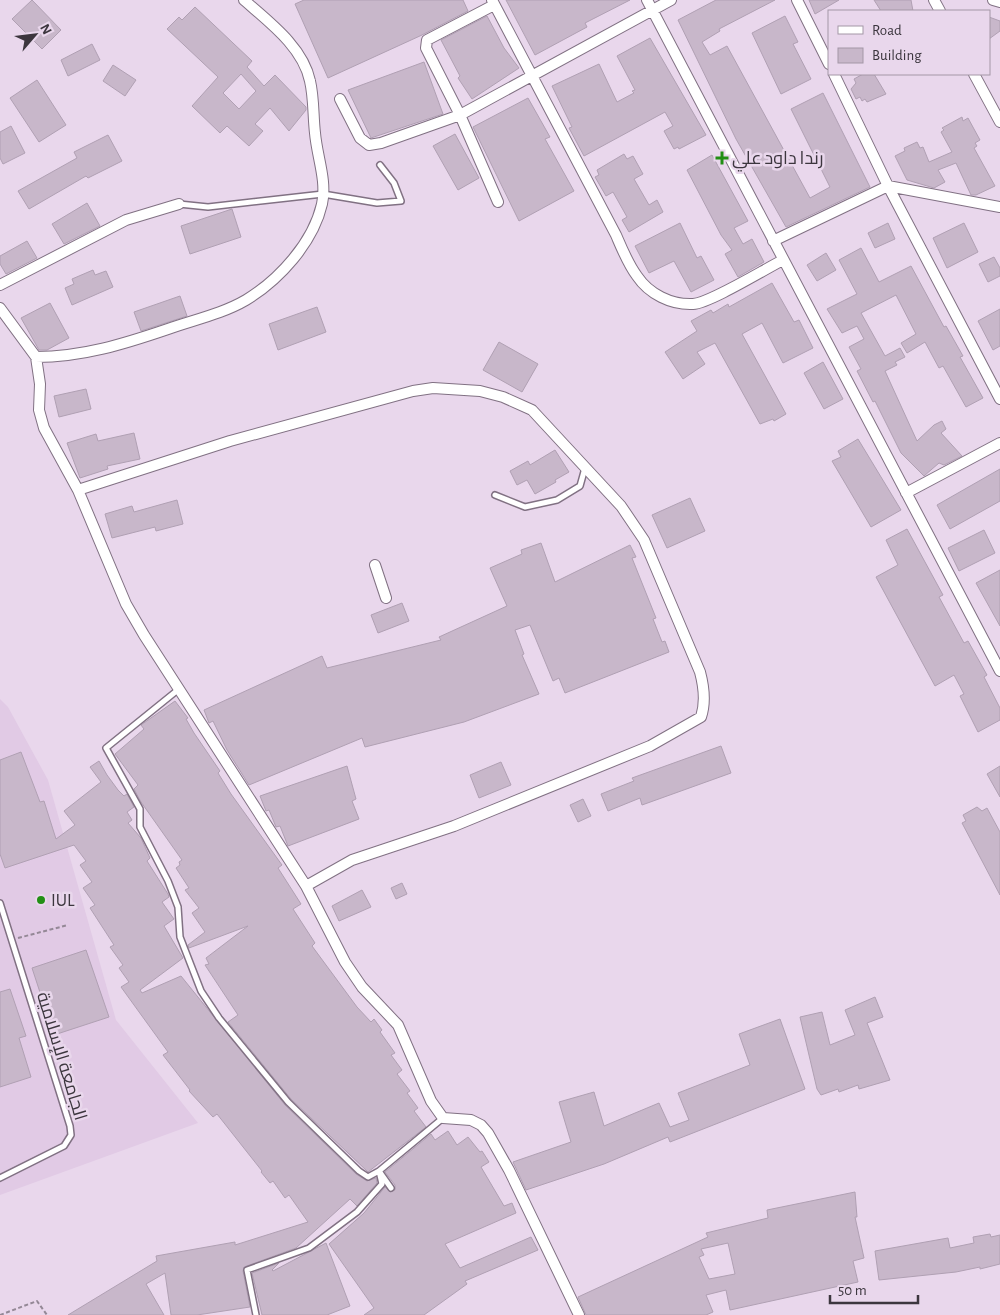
<svg xmlns="http://www.w3.org/2000/svg" width="1000" height="1315" viewBox="0 0 1000 1315" font-family="'Alegreya Sans',Cairo,sans-serif">
<style>
.built{fill:#e1cae5}
.building{fill:#c8b7ca;stroke:#b0a0b3;fill-rule:evenodd}
.lines{fill:none;stroke-linecap:round;stroke-linejoin:round}
.lane-casing{stroke:#817183;stroke-width:8}
.street-casing{stroke:#817183;stroke-width:12}
.path{stroke:#948896;stroke-width:2;stroke-dasharray:4 2.5;stroke-linecap:butt}
.lane{stroke:#fff;stroke-width:5}
.street{stroke:#fff;stroke-width:10}
.poi-dot{fill:#228f15;stroke:#e9d7ec;stroke-width:2}
.labels{text-anchor:middle;stroke-width:5;stroke-linejoin:round;paint-order:stroke}
.poi-label{font-size:18px;fill:#3c363e;stroke:#e9d7ec;text-anchor:start}
.street-label{font-size:18px;fill:#3c363e;stroke:#e9d7ec}
</style>
<rect width="100%" height="100%" fill="#e9d7ec"/>
<!-- built -->
<path class="built" d="M0,699L8,707L48,780L116,1020L198,1123L0,1195Z"/>
<!-- building -->
<path class="building" d="M32,0L61,30L42,49L12,19Z
M304,0H463L468,11L422,35L328,78L295,4Z
M506,0H630L585,23L587,27L535,55Z
M716,0H775L719,29L720,31L702,42L710,55L727,46L810,198L830,187L791,109L823,93L870,187L786,227L736,139L678,20Z
M809,0H839L815,14Z
M874,0H911L913,11H881Z
M195,7L252,61L247,67L264,86L275,75L306,107V110L289,131L270,108L255,124L263,131L249,146L227,126L220,133L192,106L218,77L167,29L179,17L182,20ZM241,74L256,91L239,109L223,93Z
M487,16L504,48L519,68L472,99L458,78L460,76L441,40Z
M785,16L798,42L793,44L811,79L781,94L752,33Z
M989,17L1000,21V31L989,39Z
M650,38L706,135L679,149L678,147L674,149L664,131L673,126L665,112L584,156L569,128L572,127L552,86L599,64L617,102L634,93L632,91L635,90L617,56Z
M92,44L100,60L68,76L61,60Z
M424,62L443,114L371,138L348,90Z
M113,65L136,80L125,96L103,81Z
M863,74H874L886,94L867,102L865,99L862,101L860,97L856,99L851,89L856,83L854,79Z
M37,80L66,125L39,142L10,98Z
M528,98L550,137L545,139L574,191L519,221L473,127Z
M962,117L963,121L968,118L980,140L975,143L977,146L974,148L995,186L976,195H971L956,163L938,170L945,182L934,188L907,180L895,156L905,151L904,148L917,142L920,148L923,147L929,162L952,152L941,132L944,130L942,128Z
M11,126L25,153L3,164L0,158V132Z
M455,134L479,178L458,190L433,146Z
M108,135L122,161L88,178L86,176L29,209L18,191L77,158L74,152Z
M624,154L627,159L633,156L643,174L634,179L649,205L657,200L663,212L629,232L622,220L627,217L613,192L606,196L595,177L599,175L597,170Z
M712,155L748,221L734,228L743,244L752,239L764,262L738,277L725,254L732,250L721,235L687,170Z
M87,203L100,226L64,244L52,224Z
M232,209L241,237L190,254L181,226Z
M680,223L697,258L701,256L714,280L691,292L674,261L649,273L635,246Z
M888,223L895,239L875,248L868,233Z
M964,223L978,252L947,268L933,238Z
M27,241L37,258L6,274L0,264V256Z
M861,248L879,282L911,266L944,327L946,326L963,356L960,357L983,398L966,407L943,366L939,368L925,342L907,353L901,343L916,334L896,295L861,313L885,356L900,348L905,357L895,362L897,365L885,371L917,441L934,425L942,421L946,429L941,433L962,456L944,465L939,463L924,476L901,453L875,401L873,402L857,371L861,369L849,347L864,339L857,326L842,333L827,309L857,294L839,260Z
M826,253L836,270L817,281L807,265Z
M994,257L1000,268V276L988,282L979,264Z
M93,270L95,275L106,271L113,287L72,305L65,288L74,284L72,279Z
M772,283L794,322L799,320L813,348L783,363L762,323L742,334L786,414L774,421L773,419L760,424L715,343L697,352L705,364L683,379L665,352L697,331L691,321L711,310L713,313L728,304L729,307Z
M180,296L187,316L141,331L134,312Z
M50,303L69,338L47,350H39L21,318Z
M317,307L326,332L278,350L269,324Z
M1000,309V346L993,350L978,321Z
M499,342L538,364L522,392L483,370Z
M823,362L843,399L824,409L804,373Z
M86,389L91,409L59,417L54,396Z
M134,433L140,459L107,466L108,469L80,478L67,443L96,434L98,441Z
M858,439L901,510L871,527L832,461L841,457L838,451Z
M555,450L569,472L555,480L556,482L535,494L527,480L517,485L510,471L528,461L530,465Z
M1000,469V501L950,529L937,505Z
M690,498L705,531L667,548L652,515Z
M177,500L183,524L156,531L155,527L112,538L105,514L132,506L134,512Z
M907,529L943,595L939,597L964,643L968,641L987,675L984,677L1000,708V720L978,732L960,696L964,694L954,675L935,686L876,577L898,565L886,540Z
M984,530L995,553L959,571L948,548Z
M541,543L555,582L630,545L636,557L632,558L656,618L653,619L662,642L665,641L669,652L565,693L559,678L553,681L530,625L515,630L524,654L522,655L539,694L464,722L365,747L362,738L249,785L227,750L213,721L209,723L204,710L322,656L327,668L441,640L439,637L507,606L490,568L522,554L521,550Z
M1000,570V626L976,583Z
M402,603L409,621L378,633L371,615Z
M175,701L188,718L186,719L194,733L220,771L218,773L231,794L282,865L278,868L301,904L293,909L315,943L312,946L357,1007L371,1022L374,1019L382,1030L380,1032L395,1053L391,1055L402,1070L397,1074L410,1091L407,1093L418,1108L414,1111L426,1127L368,1172L291,1099L228,1022L238,1015L205,965L209,964L206,958L248,926L189,948L188,945L205,932L192,913L199,908L185,890L189,888L176,868L180,865L179,862L182,860L141,802L134,789L138,785L115,754L144,729L141,725Z
M721,746L731,773L642,805L640,798L608,811L601,794L634,781L632,778Z
M21,752L40,802L44,801L56,839L75,825L64,811L101,782L90,767L99,761L107,775L118,790L124,796L127,794L134,807L127,812L132,820L128,823L141,838L150,858L147,861L168,894L169,897L162,902L174,919L164,926L183,958L140,990L142,993L181,976L285,1105L356,1174L367,1181L376,1178L377,1183L357,1206L350,1199L296,1248L244,1267L243,1271L250,1307L197,1315H171L165,1273L146,1284L164,1315H68L157,1261L156,1256L235,1242V1245L308,1222L289,1195L285,1198L273,1181L270,1183L261,1172L262,1171L217,1114L213,1117L189,1091L190,1090L163,1055L168,1052L121,987L129,982L119,968L123,965L110,947L114,945L90,908L95,905L83,888L92,882L80,865L86,861L74,845L5,868L0,854V760Z
M501,762L511,785L479,798L470,775Z
M347,766L356,799L352,801L359,819L288,846L280,826L276,827L269,810L266,811L260,796Z
M1000,766V797L987,774Z
M583,799L591,816L578,822L570,805Z
M977,807L982,811L987,808L1000,832V895L962,823L966,821L963,815Z
M402,883L407,894L396,899L391,888Z
M362,890L371,907L339,921L332,906Z
M86,950L109,1017L54,1035L32,968Z
M10,989L26,1036L19,1038L31,1077L0,1087V992Z
M875,997L883,1017L867,1023L890,1080L859,1089L858,1085L839,1092L838,1089L821,1095L817,1089L800,1017L822,1012L830,1045L855,1035L845,1010Z
M780,1019L805,1089L670,1142L668,1137L604,1164L526,1190L513,1162L571,1142L559,1102L594,1092L604,1126L659,1103L670,1127L689,1120L678,1093L750,1065L739,1034Z
M448,1131L457,1145L468,1137L480,1152L482,1151L489,1162L481,1167L504,1206L512,1203L516,1213L445,1244L460,1268L531,1237L538,1250L465,1281L467,1284L424,1315H364L374,1308L329,1244L364,1213L385,1187L390,1192L395,1190V1185L385,1172L431,1134L435,1140Z
M855,1192L857,1217H855L864,1258L853,1261L858,1282L730,1310L726,1290L706,1295L713,1312L706,1315H586L578,1297L708,1237L706,1233L768,1218L767,1210ZM728,1243L735,1274L709,1279L699,1257L704,1255L701,1249Z
M990,1234L991,1237L1000,1235V1264L980,1269V1267L956,1272L879,1280L875,1251L948,1238L950,1248L974,1243L973,1237Z
M326,1243L350,1306L327,1315H262L252,1273L279,1263L272,1270L273,1271Z"/>
<g class="lines">
<defs>
<path id="lane" d="M179,204L208,207L323,194L377,203L401,201L394,183L380,165
M495,495L525,507L557,500L580,486L585,468
M179,689L106,748L140,809V827L168,881L178,907L180,937L201,991L219,1018L288,1102L359,1171L368,1177L379,1171L382,1184L357,1212L309,1248L247,1270L256,1315
M0,903L70,1126L71,1135L64,1146L0,1178
M391,1188L379,1171L443,1118"/>
<path id="street" d="M492,0L616,235C622,249 628,264 637,276C649,294 671,305 693,304C710,303 765,269 783,260
M647,0L1000,671
M797,0L829,64
M934,0L940,11
M993,0L1000,2
M494,5L427,40L426,48L460,115L671,0
M834,74L888,186L1000,399
M974,74L1000,122
M340,99L360,138L369,145L381,143L460,115L498,202
M773,241L888,186L1000,207
M0,285L126,220L179,204
M0,308L36,357L40,384L39,410L44,428L78,490L126,604L144,635L306,886L345,962L362,987L398,1025L431,1101L443,1118L471,1120L481,1125L488,1133L509,1170L579,1315
M36,357C82,357 124,344 168,329C193,320 222,314 246,300C279,280 313,243 322,204C327,180 317,157 315,133C313,116 314,98 310,81C303,47 269,22 244,0
M78,490L230,441L413,391L433,388L480,391L503,397L532,410L621,506L644,540L700,672C704,687 706,702 701,717L650,746L454,826L352,860L306,886
M906,493L1000,443
M375,565L386,598"/>
</defs>
<!-- lane casing -->
<use href="#lane" class="lane-casing"/>
<!-- street casing -->
<use href="#street" class="street-casing"/>
<!-- path -->
<path class="path" d="M18,938L68,925
M0,1315L37,1301L47,1315"/>
<!-- lane -->
<use href="#lane" class="lane"/>
<!-- street -->
<use href="#street" class="street"/>
</g>
<!-- markers -->
<g class="poi-dot">
<path d="M719.5 150.5h5v5h5v5h-5v5h-5v-5h-5v-5h5z"/>
<circle cx="41" cy="900" r="5"/>
</g>
<g class="labels">
<!-- poi labels -->
<g class="poi-label">
<text x="732" y="164">رندا داود علي</text>
<text x="51" y="906">IUL</text>
</g>
<!-- street labels -->
<g class="street-label">
<text transform="translate(62 1056) rotate(73)" y="6">الجامعة الإسلامية</text>
</g>
</g>
<!-- legend -->
<rect x="828" y="10" width="162" height="65" fill="#e9d7ec" stroke="#a497a6"/>
<rect x="838" y="26" width="25" height="8" fill="#ffffff" stroke="#a497a6"/>
<text x="872" y="35" font-size="15" fill="#3c363e">Road</text>
<rect x="838" y="48" width="25" height="15" fill="#c8b7ca" stroke="#a497a6"/>
<text x="872" y="60" font-size="15" fill="#3c363e">Building</text>
<!-- north arrow -->
<g transform="translate(35 35) rotate(62)" stroke="#e9d7ec" stroke-width="4" paint-order="stroke">
<path d="M0-4L9 19L0 12L-9 19Z" fill="#3c363e"/>
<text y="-8" font-size="14" font-weight="bold" text-anchor="middle" fill="#3c363e">N</text>
</g>
<!-- scale -->
<path d="M830 1295v8h88v-8" fill="none" stroke="#3c363e" stroke-width="2.5"/>
<text x="838" y="1295" font-size="15" fill="#3c363e" stroke="#e9d7ec" stroke-width="4" paint-order="stroke">50 m</text>
</svg>
